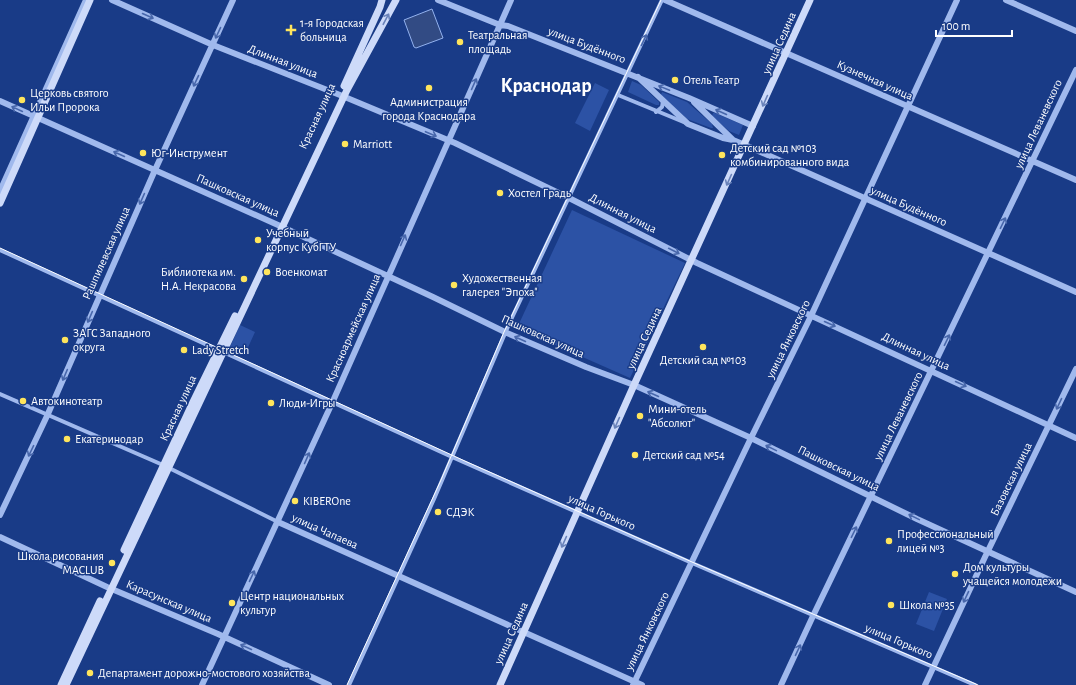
<svg xmlns="http://www.w3.org/2000/svg" width="1076" height="685" viewBox="0 0 1076 685" font-family="'Alegreya Sans',sans-serif">
<style>
.green{fill:#2c52a5}
.water{fill:#324b84;stroke:#93b2ef}
.lines{fill:none;stroke-linecap:round;stroke-linejoin:round}
.minor{stroke:#a0b9ed;stroke-width:4}
.tertiary{stroke:#a0b9ed;stroke-width:6}
.secondary{stroke:#cddaf9;stroke-width:7}
.tram{stroke:#fff;stroke-width:1}
.oneway{stroke:#4867ab}
.oneway2{stroke:#6a83ba}
.poi-dot{fill:#ffe55c;stroke:#193b87;stroke-width:1.5}
.labels{text-anchor:middle;stroke-width:3;stroke-linejoin:round;paint-order:stroke}
.poi-label{font-size:12px;fill:#fff;stroke:#193b87;text-anchor:start}
.street-label{font-size:12px;fill:#fff;stroke:#193b87}
.town-label{font-size:20px;font-weight:bold;fill:#fff;stroke:#193b87}
</style>
<rect width="100%" height="100%" fill="#193b87"/>
<!-- green -->
<path class="green" d="M632,81L641,85L659,102V105H656L628,92Z
M595,83L609,90L590,131L575,123Z
M662,92L687,102L712,124L713,128H711L687,119L661,95Z
M713,113H715L743,125L739,135L729,131L712,116Z
M572,210L685,263L630,378L517,328Z
M240,325L255,332L245,354L230,347Z
M929,592L947,599L934,631L916,624Z"/>
<!-- water -->
<path class="water" d="M432,9L443,38L416,48L414,47L404,20Z"/>
<g class="lines">
<!-- minor -->
<path class="minor" d="M618,95L686,123
M656,112L662,107L663,101
M0,250L218,350
M223,352L452,457L692,563L975,685
M0,394L163,465L278,522
M349,685L434,499L509,324L662,0"/>
<!-- tertiary -->
<path class="tertiary" d="M112,0L213,45L340,95L455,143L569,198L697,263L1076,438
M438,0L500,25L508,26L689,98L753,126
M665,0L1076,180
M1006,0L1076,31
M638,77L688,124L723,138L733,140L745,145L1076,292
M0,101L278,225L433,297L507,333L586,367L634,385L751,438L917,519L1076,592
M694,102L733,140
M0,191L86,0
M0,515L47,416L155,170L233,0
M278,522L642,685
M0,537L107,587L218,634L329,685
M202,685L333,401L511,0
M633,685L751,438L811,316L957,0
M781,685L813,616L1076,70
M925,685L985,557L1076,369"/>
<!-- secondary -->
<path class="secondary" d="M344,86L380,7L382,0
M0,203L90,0
M124,550L193,402L235,316
M61,685L100,601
M66,685L347,90L396,0
M500,685L634,385L810,0"/>
<!-- tram -->
<path class="tram" d="M0,248L467,462L692,562L978,685
M347,685L441,480L504,332L661,0"/>
</g>
<!-- one-way arrows -->
<defs><path id="oneway-shaft" d="M-6 0H5M1.5-3L5.5 0L1.5 3" fill="none" stroke-width="1.6" stroke-linecap="round" stroke-linejoin="round"/></defs>
<g class="oneway">
<use href="#oneway-shaft" transform="translate(148 16) rotate(24)"/>
<use href="#oneway-shaft" transform="translate(218 33) rotate(115)"/>
<use href="#oneway-shaft" transform="translate(644 40) rotate(-65)"/>
<use href="#oneway-shaft" transform="translate(196 81) rotate(115)"/>
<use href="#oneway-shaft" transform="translate(474 84) rotate(-66)"/>
<use href="#oneway-shaft" transform="translate(664 88) rotate(-158)"/>
<use href="#oneway-shaft" transform="translate(17 109) rotate(-155)"/>
<use href="#oneway-shaft" transform="translate(721 112) rotate(-156)"/>
<use href="#oneway-shaft" transform="translate(431 134) rotate(23)"/>
<use href="#oneway-shaft" transform="translate(119 154) rotate(-156)"/>
<use href="#oneway-shaft" transform="translate(142 199) rotate(114)"/>
<use href="#oneway-shaft" transform="translate(1003 223) rotate(-64)"/>
<use href="#oneway-shaft" transform="translate(403 240) rotate(-66)"/>
<use href="#oneway-shaft" transform="translate(674 251) rotate(27)"/>
<use href="#oneway-shaft" transform="translate(90 317) rotate(113)"/>
<use href="#oneway-shaft" transform="translate(830 324) rotate(24)"/>
<use href="#oneway-shaft" transform="translate(520 339) rotate(-156)"/>
<use href="#oneway-shaft" transform="translate(947 340) rotate(-64)"/>
<use href="#oneway-shaft" transform="translate(65 375) rotate(113)"/>
<use href="#oneway-shaft" transform="translate(961 384) rotate(25)"/>
<use href="#oneway-shaft" transform="translate(653 394) rotate(-156)"/>
<use href="#oneway-shaft" transform="translate(1059 404) rotate(115)"/>
<use href="#oneway-shaft" transform="translate(771 448) rotate(-154)"/>
<use href="#oneway-shaft" transform="translate(31 451) rotate(116)"/>
<use href="#oneway-shaft" transform="translate(307 458) rotate(-66)"/>
<use href="#oneway-shaft" transform="translate(914 517) rotate(-154)"/>
<use href="#oneway-shaft" transform="translate(854 532) rotate(-64)"/>
<use href="#oneway-shaft" transform="translate(252 576) rotate(-65)"/>
<use href="#oneway-shaft" transform="translate(966 597) rotate(115)"/>
<use href="#oneway-shaft" transform="translate(246 647) rotate(-156)"/>
<use href="#oneway-shaft" transform="translate(798 650) rotate(-65)"/>
</g>
<g class="oneway2">
<use href="#oneway-shaft" transform="translate(386 19) rotate(-62)"/>
<use href="#oneway-shaft" transform="translate(765 101) rotate(114)"/>
<use href="#oneway-shaft" transform="translate(729 180) rotate(114)"/>
<use href="#oneway-shaft" transform="translate(617 423) rotate(114)"/>
<use href="#oneway-shaft" transform="translate(564 542) rotate(114)"/>
</g>
<!-- markers -->
<g class="poi-dot">
<path d="M289 24h4v4h4v4h-4v4h-4v-4h-4v-4h4z"/>
<circle cx="460" cy="42" r="4"/>
<circle cx="675" cy="80" r="4"/>
<circle cx="429" cy="88" r="4"/>
<circle cx="22" cy="100" r="4"/>
<circle cx="345" cy="144" r="4"/>
<circle cx="143" cy="153" r="4"/>
<circle cx="722" cy="155" r="4"/>
<circle cx="500" cy="193" r="4"/>
<circle cx="258" cy="240" r="4"/>
<circle cx="267" cy="272" r="4"/>
<circle cx="244" cy="279" r="4"/>
<circle cx="454" cy="285" r="4"/>
<circle cx="65" cy="340" r="4"/>
<circle cx="703" cy="347" r="4"/>
<circle cx="184" cy="350" r="4"/>
<circle cx="23" cy="401" r="4"/>
<circle cx="271" cy="403" r="4"/>
<circle cx="640" cy="416" r="4"/>
<circle cx="67" cy="439" r="4"/>
<circle cx="635" cy="455" r="4"/>
<circle cx="295" cy="501" r="4"/>
<circle cx="438" cy="512" r="4"/>
<circle cx="889" cy="541" r="4"/>
<circle cx="112" cy="563" r="4"/>
<circle cx="955" cy="574" r="4"/>
<circle cx="232" cy="603" r="4"/>
<circle cx="891" cy="605" r="4"/>
<circle cx="90" cy="673" r="4"/>
</g>
<g class="labels">
<!-- poi labels -->
<g class="poi-label">
<text x="300" y="27">1-я Городская<tspan x="300" dy="14">больница</tspan></text>
<text x="468" y="39">Театральная<tspan x="468" dy="14">площадь</tspan></text>
<text x="683" y="84">Отель Театр</text>
<text x="30" y="97">Церковь святого<tspan x="30" dy="14">Ильи Пророка</tspan></text>
<text x="429" y="106" text-anchor="middle">Администрация<tspan x="429" dy="14">города Краснодара</tspan></text>
<text x="353" y="148">Marriott</text>
<text x="730" y="152">Детский сад №103<tspan x="730" dy="14">комбинированного вида</tspan></text>
<text x="151" y="157">Юг-Инструмент</text>
<text x="508" y="197">Хостел Градь</text>
<text x="266" y="237">Учебный<tspan x="266" dy="14">корпус КубГТУ</tspan></text>
<text x="236" y="276" text-anchor="end">Библиотека им.<tspan x="236" dy="14">Н.А. Некрасова</tspan></text>
<text x="275" y="276">Военкомат</text>
<text x="462" y="282">Художественная<tspan x="462" dy="14">галерея "Эпоха"</tspan></text>
<text x="73" y="337">ЗАГС Западного<tspan x="73" dy="14">округа</tspan></text>
<text x="192" y="354">Lady Stretch</text>
<text x="703" y="364" text-anchor="middle">Детский сад №103</text>
<text x="31" y="405">Автокинотеатр</text>
<text x="279" y="407">Люди-Игры</text>
<text x="648" y="413">Мини-отель<tspan x="648" dy="14">"Абсолют"</tspan></text>
<text x="75" y="443">Екатеринодар</text>
<text x="643" y="459">Детский сад №54</text>
<text x="303" y="505">KIBEROne</text>
<text x="446" y="516">СДЭК</text>
<text x="897" y="538">Профессиональный<tspan x="897" dy="14">лицей №3</tspan></text>
<text x="104" y="560" text-anchor="end">Школа рисования<tspan x="104" dy="14">MACLUB</tspan></text>
<text x="963" y="571">Дом культуры<tspan x="963" dy="14">учащейся молодежи</tspan></text>
<text x="240" y="600">Центр национальных<tspan x="240" dy="14">культур</tspan></text>
<text x="899" y="609">Школа №35</text>
<text x="98" y="677">Департамент дорожно-мостового хозяйства</text>
</g>
<!-- street labels -->
<g class="street-label">
<text transform="translate(779 43) rotate(-66)" y="4">улица Седина</text>
<text transform="translate(587 45) rotate(21)" y="4">улица Будённого</text>
<text transform="translate(283 61) rotate(21)" y="4">Длинная улица</text>
<text transform="translate(875 80) rotate(24)" y="4">Кузнечная улица</text>
<text transform="translate(317 116) rotate(-65)" y="4">Красная улица</text>
<text transform="translate(1038 124) rotate(-65)" y="4">улица Леваневского</text>
<text transform="translate(238 195) rotate(24)" y="4">Пашковская улица</text>
<text transform="translate(909 206) rotate(24)" y="4">улица Будённого</text>
<text transform="translate(623 213) rotate(27)" y="4">Длинная улица</text>
<text transform="translate(106 253) rotate(-66)" y="4">Рашпилевская улица</text>
<text transform="translate(353 328) rotate(-66)" y="4">Красноармейская улица</text>
<text transform="translate(543 336) rotate(24)" y="4">Пашковская улица</text>
<text transform="translate(644 338) rotate(-65)" y="4">улица Седина</text>
<text transform="translate(788 339) rotate(-64)" y="4">улица Янковского</text>
<text transform="translate(916 351) rotate(25)" y="4">Длинная улица</text>
<text transform="translate(178 408) rotate(-65)" y="4">Красная улица</text>
<text transform="translate(898 416) rotate(-64)" y="4">улица Леваневского</text>
<text transform="translate(839 468) rotate(26)" y="4">Пашковская улица</text>
<text transform="translate(1011 479) rotate(-64)" y="4">Базовская улица</text>
<text transform="translate(602 512) rotate(24)" y="4">улица Горького</text>
<text transform="translate(325 531) rotate(24)" y="4">улица Чапаева</text>
<text transform="translate(169 601) rotate(23)" y="4">Карасунская улица</text>
<text transform="translate(647 631) rotate(-64)" y="4">улица Янковского</text>
<text transform="translate(511 633) rotate(-66)" y="4">улица Седина</text>
<text transform="translate(899 641) rotate(23)" y="4">улица Горького</text>
</g>
<!-- town labels -->
<g class="town-label">
<text x="546" y="92">Краснодар</text>
</g>
</g>
<!-- scale -->
<path d="M936 30v6h76v-6" fill="none" stroke="#ffffff" stroke-width="2"/>
<text x="942" y="30" font-size="12" fill="#ffffff" stroke="#193b87" stroke-width="3" paint-order="stroke">100 m</text>
</svg>
